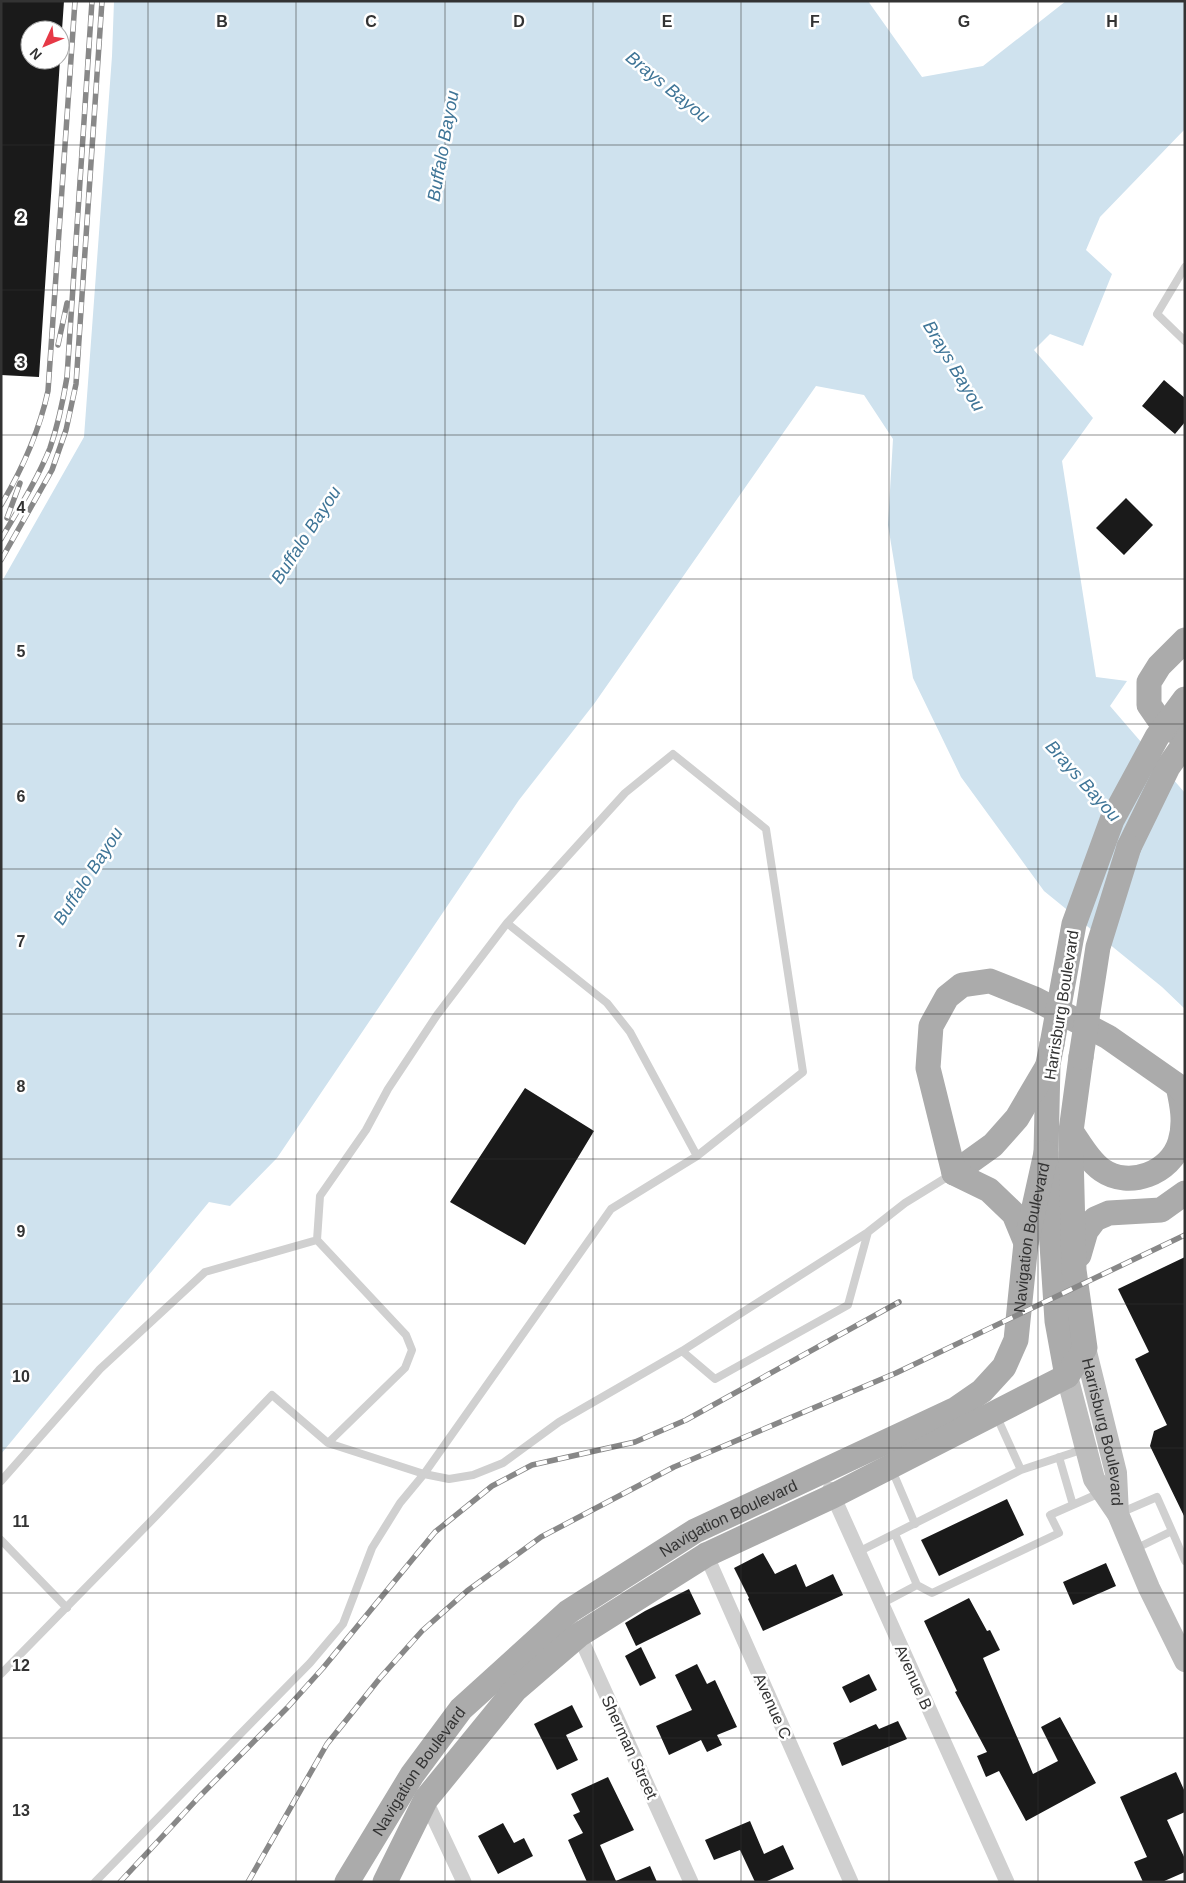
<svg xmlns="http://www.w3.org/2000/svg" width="1186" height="1883" viewBox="0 0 1186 1883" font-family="Arial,sans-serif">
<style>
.water{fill:#cfe2ee}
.building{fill:#1a1a1a}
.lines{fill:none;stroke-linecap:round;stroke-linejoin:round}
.lane{stroke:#d0d0d0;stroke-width:8}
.street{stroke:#d0d0d0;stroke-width:15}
.secondary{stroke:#bdbdbd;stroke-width:22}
.primary{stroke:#ababab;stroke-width:25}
.rail-casing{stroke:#888;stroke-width:5.5}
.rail{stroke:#fff;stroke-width:4;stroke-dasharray:11;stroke-linecap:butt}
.primary-bridge{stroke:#ababab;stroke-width:25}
.grid{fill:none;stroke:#333;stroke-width:1;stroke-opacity:0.55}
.labels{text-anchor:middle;stroke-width:5;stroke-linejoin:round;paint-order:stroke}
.street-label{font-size:16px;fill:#333;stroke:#fff}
.water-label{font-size:18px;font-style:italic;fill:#3f7597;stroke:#fff}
.grid-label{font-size:16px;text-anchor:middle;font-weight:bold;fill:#333;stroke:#fff;stroke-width:5;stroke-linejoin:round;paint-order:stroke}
</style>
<rect width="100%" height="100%" fill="#fff"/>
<!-- water -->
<path class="water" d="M114,1H868L922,77L983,66L1066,1H1185V129L1100,217L1086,250L1112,274L1083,346L1050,334L1034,350L1093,418L1062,461L1096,677L1127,681L1110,706L1185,793V1009L1162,987L1044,891L961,777L913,678L888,525L893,439L864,395L816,386L594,704L519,800L277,1158L230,1206L209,1202L1,1454V583L84,437L112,56Z"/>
<!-- building -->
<path class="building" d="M1,1H64L62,30H30V60H60L39,377L1,375Z
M1164,380L1185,398V422L1175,434L1142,406Z
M1126,498L1153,525L1124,555L1096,528Z
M525,1088L594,1131L525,1245L450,1202Z
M1185,1257V1518L1150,1446L1154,1431L1167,1425L1135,1359L1149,1352L1118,1289Z
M1007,1499L1024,1535L939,1576L921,1540Z
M763,1553L775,1574L796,1564L806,1587L833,1574L843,1595L763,1631L748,1599L749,1598L734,1568Z
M1106,1563L1116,1586L1073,1605L1063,1582Z
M689,1589L701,1614L636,1646L625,1623L645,1611Z
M969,1598L987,1631L990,1630L1000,1650L983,1658L1033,1774L1058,1761L1041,1727L1060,1717L1096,1783L1026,1821L999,1771L986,1777L977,1756L987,1752L955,1692L957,1691L924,1621Z
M641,1647L656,1678L640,1686L625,1656Z
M697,1664L707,1684L715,1680L737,1727L717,1735L722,1745L707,1752L701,1740L669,1755L656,1726L692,1710L675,1675Z
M869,1674L877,1690L850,1703L842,1687Z
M572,1705L583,1727L566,1735L578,1760L557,1770L534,1724Z
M898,1721L907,1739L842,1766L833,1743L876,1724L879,1729Z
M1176,1772L1185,1792V1812L1167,1820L1185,1859V1872L1162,1882H1143L1134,1862L1147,1857L1120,1797Z
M608,1777L634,1830L600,1845L616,1881L650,1866L657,1882H587L568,1840L583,1833L573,1815L580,1812L571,1794Z
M750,1821L764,1854L783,1845L794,1869L765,1882H755L740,1850L714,1860L705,1840Z
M503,1823L514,1843L524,1838L533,1856L498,1874L478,1836Z"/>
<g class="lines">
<!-- lane -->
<path class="lane" d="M1185,267L1157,314L1185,341
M868,1232L905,1203L952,1174
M317,1240L320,1196L366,1130L388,1089L437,1015L507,923L625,793L673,754L766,829L803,1072L697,1156
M996,1415L1021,1470L1084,1449
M1059,1457L1073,1505
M892,1470L915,1524
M1,1481L100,1369L205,1272L317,1240L406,1335L412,1350L405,1368L328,1443
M1120,1513L1157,1497L1172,1531
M895,1534L917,1585
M1,1540L67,1608
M1135,1549L1172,1531L1185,1561
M858,1552L1021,1470
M881,1604L917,1585L932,1593L1059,1533L1050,1515L1100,1493
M1,1674L156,1516L272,1395L328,1443L424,1474L611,1209L697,1156L630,1032L607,1003L507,923
M95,1882L310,1663L343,1624L372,1548L400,1503L424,1474L449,1479L473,1475L503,1463L559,1422L682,1351L868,1232L848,1305L715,1379L682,1351"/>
<!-- street -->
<path class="street" d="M830,1489L1007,1882
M704,1550L851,1882
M576,1628L691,1882
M424,1797L464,1882"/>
<!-- secondary -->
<g class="secondary">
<path id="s1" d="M1085,1348L1116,1473L1118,1514"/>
<path d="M1067,1376L1094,1479L1118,1514L1149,1588L1185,1661"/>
</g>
<!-- primary -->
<g class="primary">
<path d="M1185,640L1159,666L1149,682V705L1158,718L1185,739"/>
<path d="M1129,847L1168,767L1185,743"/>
<path d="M1052,1044L1048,1064L1046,1153L1057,1321L1067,1376"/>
<path d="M1071,1131C1080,1144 1089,1161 1102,1170C1129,1189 1171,1173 1180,1142C1186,1123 1182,1104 1178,1086"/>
<path d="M954,1173L993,1145L1017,1118L1047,1067"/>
<path d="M1026,1243L1014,1214L989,1190L954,1173L928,1068L931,1026L947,997L962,985L990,981L1035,999L1108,1037L1178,1086L1185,1093"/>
<path d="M1079,1255L1086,1231L1095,1219L1109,1213L1161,1210L1185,1193"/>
<path id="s2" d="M347,1882L412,1775L461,1709L568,1612L695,1531L956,1409L982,1391L1004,1367L1016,1340L1026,1243L1046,1153"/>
<path d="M385,1882L426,1799L515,1690L579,1635L706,1555L833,1496L1067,1376L1085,1348L1074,1270L1071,1153V1131L1081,1057"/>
</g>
<defs>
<path id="rail" d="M58,345L67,303
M1,505C23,468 39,432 48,391L75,1
M7,518L20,483
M1,539C18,510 37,480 50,448C58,425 63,401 67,377L92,1
M1,560L52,470L66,430L76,384L102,1
M120,1882L199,1797L287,1708L323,1668L435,1532L492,1486L532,1465L635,1442L686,1420L899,1302
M248,1882L327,1744L380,1678L422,1631L467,1591L541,1537L674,1467L896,1373L1185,1235"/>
</defs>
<!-- rail casing -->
<use href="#rail" class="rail-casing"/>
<!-- rail -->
<use href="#rail" class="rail"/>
<!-- primary-bridge -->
<path class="primary-bridge" d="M1052,1044L1074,924L1112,820L1157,737L1185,699
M1081,1057L1098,947L1129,847"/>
</g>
<!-- grid -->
<path class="grid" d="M148,1V1882M296,1V1882M445,1V1882M593,1V1882M741,1V1882M889,1V1882M1038,1V1882M1,145H1185M1,290H1185M1,435H1185M1,579H1185M1,724H1185M1,869H1185M1,1014H1185M1,1159H1185M1,1304H1185M1,1448H1185M1,1593H1185M1,1738H1185"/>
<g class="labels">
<!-- street labels -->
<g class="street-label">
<text transform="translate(1061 1005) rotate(-81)" y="6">Harrisburg Boulevard</text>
<text dy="6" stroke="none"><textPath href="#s2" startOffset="988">Navigation Boulevard</textPath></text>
<text dy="6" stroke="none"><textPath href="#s1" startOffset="86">Harrisburg Boulevard</textPath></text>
<text dy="6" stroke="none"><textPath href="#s2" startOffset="538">Navigation Boulevard</textPath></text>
<text transform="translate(914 1677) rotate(66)" y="6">Avenue B</text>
<text transform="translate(773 1706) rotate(66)" y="6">Avenue C</text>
<text transform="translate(630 1747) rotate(65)" y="6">Sherman Street</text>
<text dy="6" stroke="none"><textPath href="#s2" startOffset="132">Navigation Boulevard</textPath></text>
</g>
<!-- water labels -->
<g class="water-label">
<text transform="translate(668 87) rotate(39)" y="6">Brays Bayou</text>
<text transform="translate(443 146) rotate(-80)" y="6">Buffalo Bayou</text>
<text transform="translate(954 366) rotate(59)" y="6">Brays Bayou</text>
<text transform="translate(306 535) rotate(-57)" y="6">Buffalo Bayou</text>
<text transform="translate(1083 781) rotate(48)" y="6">Brays Bayou</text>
<text transform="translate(88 876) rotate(-57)" y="6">Buffalo Bayou</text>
</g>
</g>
<g class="grid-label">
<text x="222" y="27">B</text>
<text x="371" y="27">C</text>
<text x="519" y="27">D</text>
<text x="667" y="27">E</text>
<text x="815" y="27">F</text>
<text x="964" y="27">G</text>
<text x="1112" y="27">H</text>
<text x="21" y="223">2</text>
<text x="21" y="368">3</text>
<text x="21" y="513">4</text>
<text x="21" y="657">5</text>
<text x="21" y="802">6</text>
<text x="21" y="947">7</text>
<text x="21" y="1092">8</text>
<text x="21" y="1237">9</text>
<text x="21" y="1382">10</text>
<text x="21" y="1527">11</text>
<text x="21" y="1671">12</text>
<text x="21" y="1816">13</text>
</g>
<!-- border -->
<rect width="1186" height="1883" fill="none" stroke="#333333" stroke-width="5"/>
<!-- north arrow -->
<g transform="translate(45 45) rotate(226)"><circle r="24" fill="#ffffff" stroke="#adadad"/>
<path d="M0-4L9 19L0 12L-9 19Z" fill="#e63946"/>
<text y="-8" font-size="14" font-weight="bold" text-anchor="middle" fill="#333333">N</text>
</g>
</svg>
